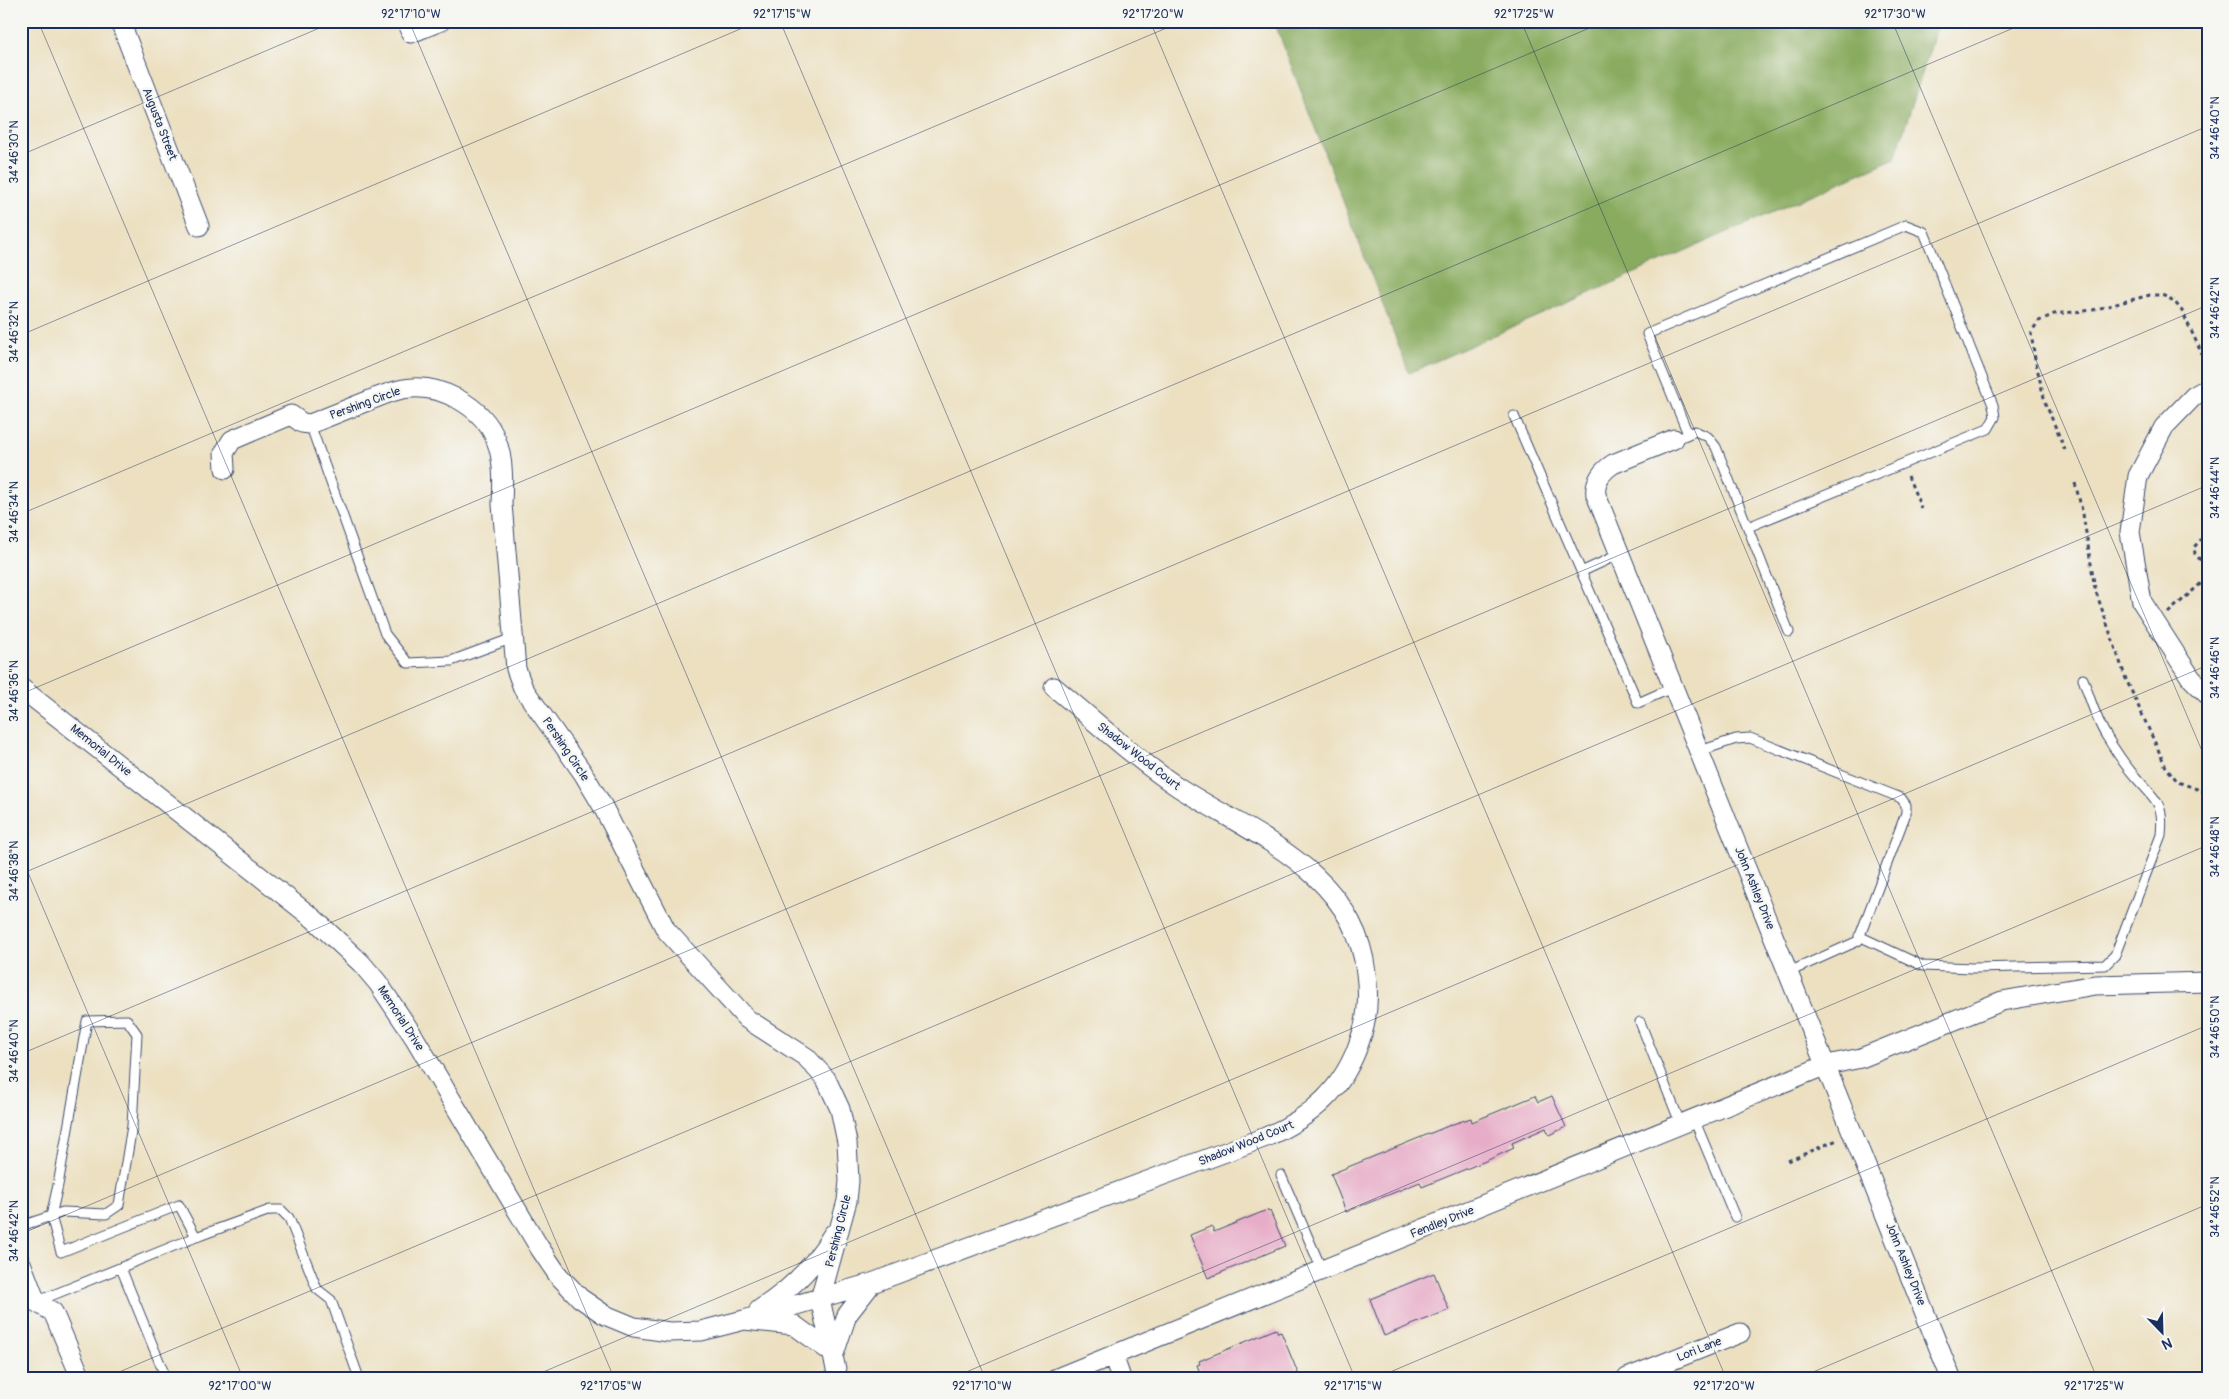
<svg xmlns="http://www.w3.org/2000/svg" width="2229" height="1399" viewBox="0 0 2229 1399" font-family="Pangolin,sans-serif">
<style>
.forest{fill:#89ab5f;stroke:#526d5e}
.building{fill:#e7acc7}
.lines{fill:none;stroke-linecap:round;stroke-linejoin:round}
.lane-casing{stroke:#3a4a6d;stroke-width:11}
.street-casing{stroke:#3a4a6d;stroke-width:21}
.path{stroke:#3a4a6d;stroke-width:3;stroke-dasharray:4 4;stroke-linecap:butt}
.lane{stroke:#fff;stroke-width:9}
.street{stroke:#fff;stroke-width:19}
.ticks{fill:none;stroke:#1b2f5e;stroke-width:1;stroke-opacity:0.45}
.labels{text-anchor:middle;stroke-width:5;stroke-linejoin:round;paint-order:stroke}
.street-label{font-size:12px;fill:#1b2f5e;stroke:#f6f6f2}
.neatline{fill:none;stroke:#1b2f5e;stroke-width:2}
.ticks-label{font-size:12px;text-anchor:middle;fill:#1b2f5e}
</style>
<rect width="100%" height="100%" fill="#f6f6f2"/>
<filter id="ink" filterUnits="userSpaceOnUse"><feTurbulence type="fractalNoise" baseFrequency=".02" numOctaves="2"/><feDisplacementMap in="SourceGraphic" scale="10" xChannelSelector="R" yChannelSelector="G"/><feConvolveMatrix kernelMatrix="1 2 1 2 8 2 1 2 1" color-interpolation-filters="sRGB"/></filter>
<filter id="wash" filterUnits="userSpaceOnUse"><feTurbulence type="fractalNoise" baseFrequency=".0096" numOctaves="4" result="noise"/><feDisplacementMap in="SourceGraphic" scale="20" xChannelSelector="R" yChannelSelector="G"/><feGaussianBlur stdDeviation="1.12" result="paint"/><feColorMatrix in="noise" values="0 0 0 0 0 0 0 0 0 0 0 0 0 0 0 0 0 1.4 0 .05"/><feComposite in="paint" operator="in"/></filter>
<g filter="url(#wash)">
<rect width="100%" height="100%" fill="#ece0c1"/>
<!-- forest -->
<path class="forest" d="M1274,21H1939L1895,158L1409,373Z"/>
<g id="blocks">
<!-- building -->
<path class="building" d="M1535,1096L1538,1102L1552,1096L1566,1127L1549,1135L1546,1128L1512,1143L1514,1148L1488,1160L1422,1187L1420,1182L1346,1212L1331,1174L1453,1124L1471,1118L1472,1122Z
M1267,1210L1268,1212L1270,1211L1285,1246L1208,1278L1190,1235L1212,1226L1214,1232Z
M1434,1273L1449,1310L1384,1336L1370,1299Z
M1276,1329L1278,1333L1281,1332L1300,1378H1202L1197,1365L1200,1364L1199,1361Z"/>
</g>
</g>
<g filter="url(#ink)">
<use href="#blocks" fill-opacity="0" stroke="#3a4a6d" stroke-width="1"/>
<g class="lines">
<defs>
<path id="lane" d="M1514,416L1638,703L1674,687
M310,424L385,634L408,663L451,661L513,638
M1688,434L1647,334L1906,225L1924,232L1993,405L1995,417L1988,429L1748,527
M1684,436L1695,431L1708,437L1716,447L1789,632
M1581,572L1620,554
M1700,751L1736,739L1750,738L1901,798L1906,805V813L1858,941L1789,972
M1859,936L1923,966L1973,968L2105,965L2115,955L2161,835C2164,805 2158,802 2139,781C2127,768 2116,752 2107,737C2096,720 2090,698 2083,679
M1640,1022L1681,1125
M1694,1119L1735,1217
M1281,1175L1322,1270
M21,1226L63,1212L106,1214L119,1205L132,1126L137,1034L127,1020L87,1021L58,1185L51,1216L61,1252L179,1205L196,1237L38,1301
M196,1237L270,1210H281L289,1218L317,1289L331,1300L359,1378
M121,1268L166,1378"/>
<path id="street" d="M120,21L199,226
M406,21L411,33L441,21
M2208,388L2194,396L2164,427L2138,476L2130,532L2142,602L2191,678L2208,695
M1674,439L1613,464C1602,471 1594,482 1596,495L1951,1378
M225,469L224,453L232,440L291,415L302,423L310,424C330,416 350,408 370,400C381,396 392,391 403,389C439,382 483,406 496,440C504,459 503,484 502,504L516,669L523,688L583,773L602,805L666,930L747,1019L806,1057L826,1079L840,1109L847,1142L849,1181L847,1201L820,1299L838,1378
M21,688L314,919L361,963L378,983L414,1037L539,1247L558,1275L580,1298L605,1315L634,1327L669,1332L701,1331L744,1320L794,1325L834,1354
M21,1263L36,1302L53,1312L81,1378
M759,1310C790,1290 815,1266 833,1234
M744,1320L872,1283L1266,1137C1312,1117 1344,1089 1360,1040C1368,1018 1369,996 1366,973C1355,872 1253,835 1178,787C1134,758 1095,721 1054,687
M834,1354L847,1315L872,1283
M1113,1355L1121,1378
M1057,1378L1814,1070L1827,1065L1861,1058L2002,1001L2095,985L2208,982
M1627,1378L1740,1333"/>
</defs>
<!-- lane casing -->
<use href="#lane" class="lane-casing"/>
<!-- street casing -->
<use href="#street" class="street-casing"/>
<!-- path -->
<path class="path" d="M2065,450L2045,402L2035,359L2031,332L2039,321L2054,314L2093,310L2150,295H2162L2174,301L2182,311L2208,367
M1908,476L1921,508
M2075,483L2083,514L2095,589L2126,679L2166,767L2178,782L2208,793
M2208,532L2194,547L2195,554L2208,568
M2168,613L2208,577
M1788,1161L1837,1140"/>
<!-- lane -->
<use href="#lane" class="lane"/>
<!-- street -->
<use href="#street" class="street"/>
</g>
</g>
<!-- ticks -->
<path class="ticks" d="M38,21L614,1378M409,21L985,1378M780,21L1355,1378M1150,21L1726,1378M1521,21L2097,1378M1892,21L2208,765M21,155L336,21M21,335L759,21M21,514L1183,21M21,694L1606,21M21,856L243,1378M21,874L2030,21M21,1054L2208,126M21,1234L2208,305M105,1378L2208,485M529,1378L2208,665M952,1378L2208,845M1376,1378L2208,1025M1799,1378L2208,1204"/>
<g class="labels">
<!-- street labels -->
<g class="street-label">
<text transform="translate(160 124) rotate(69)" y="4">Augusta Street</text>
<text transform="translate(365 403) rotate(-20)" y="4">Pershing Circle</text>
<text transform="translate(566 749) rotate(56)" y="4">Pershing Circle</text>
<text transform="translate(101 750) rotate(39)" y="4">Memorial Drive</text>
<text transform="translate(1139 756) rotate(38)" y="4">Shadow Wood Court</text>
<text transform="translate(1755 888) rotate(68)" y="4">John Ashley Drive</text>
<text transform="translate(401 1018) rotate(57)" y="4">Memorial Drive</text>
<text transform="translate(1246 1143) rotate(-22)" y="4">Shadow Wood Court</text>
<text transform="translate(1442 1222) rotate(-22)" y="4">Fendley Drive</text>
<text transform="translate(838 1231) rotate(-76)" y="4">Pershing Circle</text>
<text transform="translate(1906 1264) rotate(68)" y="4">John Ashley Drive</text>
<text transform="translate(1699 1349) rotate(-22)" y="4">Lori Lane</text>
</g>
</g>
<!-- margin -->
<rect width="2229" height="1399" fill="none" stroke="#f6f6f2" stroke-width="55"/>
<!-- north arrow -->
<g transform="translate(2162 1332) rotate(157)" stroke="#f6f6f2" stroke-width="4" paint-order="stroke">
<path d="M0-4L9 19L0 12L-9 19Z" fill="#1b2f5e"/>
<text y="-8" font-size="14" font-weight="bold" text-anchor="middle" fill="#1b2f5e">N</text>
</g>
<rect x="28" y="28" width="2174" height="1344" class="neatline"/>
<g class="ticks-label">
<text x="411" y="18">92°17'10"W</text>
<text x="782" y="18">92°17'15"W</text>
<text x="1153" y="18">92°17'20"W</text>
<text x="1524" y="18">92°17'25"W</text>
<text x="1895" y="18">92°17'30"W</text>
<text transform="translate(2215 128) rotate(-90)" y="4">34°46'40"N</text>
<text transform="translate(14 152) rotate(-90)" y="4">34°46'30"N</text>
<text transform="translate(2215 308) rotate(-90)" y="4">34°46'42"N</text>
<text transform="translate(14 332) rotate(-90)" y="4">34°46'32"N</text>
<text transform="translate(2215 488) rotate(-90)" y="4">34°46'44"N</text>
<text transform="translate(14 512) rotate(-90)" y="4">34°46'34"N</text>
<text transform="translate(2215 668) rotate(-90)" y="4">34°46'46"N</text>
<text transform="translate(14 691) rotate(-90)" y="4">34°46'36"N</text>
<text transform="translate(2215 847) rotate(-90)" y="4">34°46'48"N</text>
<text transform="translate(14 871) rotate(-90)" y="4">34°46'38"N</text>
<text transform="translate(2215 1027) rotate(-90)" y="4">34°46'50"N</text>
<text transform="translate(14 1051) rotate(-90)" y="4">34°46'40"N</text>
<text transform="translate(2215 1207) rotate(-90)" y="4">34°46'52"N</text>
<text transform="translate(14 1231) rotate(-90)" y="4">34°46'42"N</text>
<text x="240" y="1390">92°17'00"W</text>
<text x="611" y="1390">92°17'05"W</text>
<text x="982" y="1390">92°17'10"W</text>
<text x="1353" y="1390">92°17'15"W</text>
<text x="1724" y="1390">92°17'20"W</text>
<text x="2094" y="1390">92°17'25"W</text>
</g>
</svg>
